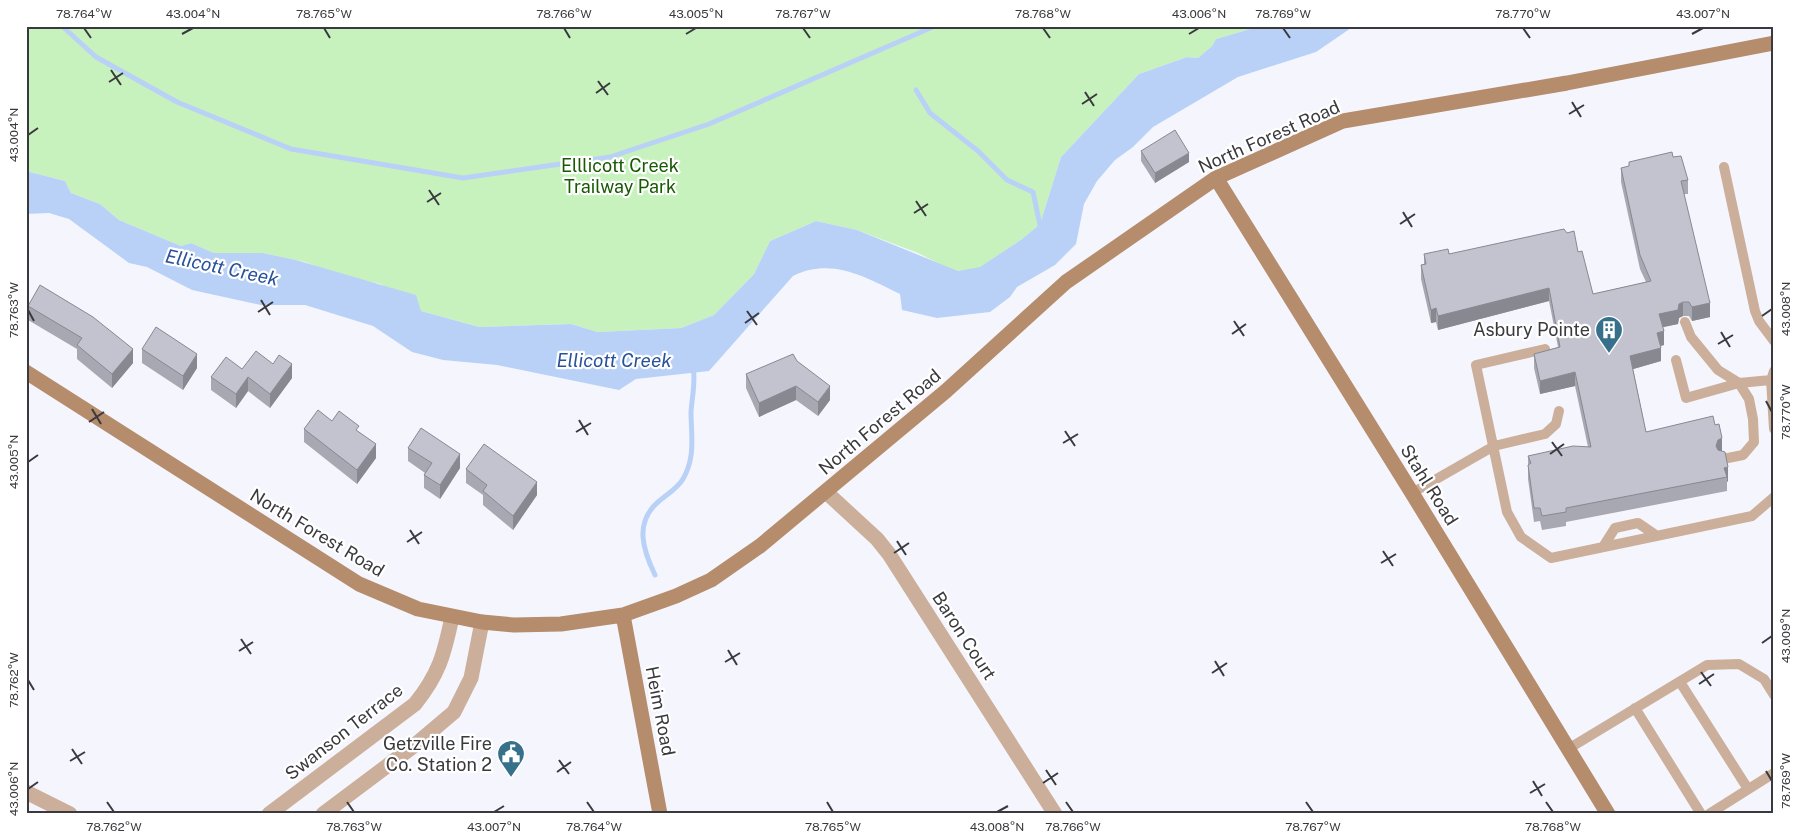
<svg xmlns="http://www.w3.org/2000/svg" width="1800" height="840" viewBox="0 0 1800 840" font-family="'Public Sans',sans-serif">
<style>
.green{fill:#c7f2bd}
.water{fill:#bad1f7}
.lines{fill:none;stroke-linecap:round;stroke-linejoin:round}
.stream{stroke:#bad1f7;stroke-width:5}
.lane{stroke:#ccaf9a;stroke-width:10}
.street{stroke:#ccaf9a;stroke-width:15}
.secondary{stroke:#b58c6c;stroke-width:15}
.wall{fill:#a8a8b2}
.shaded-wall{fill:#888891}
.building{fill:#c3c3cf;stroke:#888891}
.ticks{fill:none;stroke:#39393e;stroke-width:2}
.labels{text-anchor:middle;stroke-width:4.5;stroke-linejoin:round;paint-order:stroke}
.street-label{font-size:18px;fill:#39393e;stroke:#fff}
.park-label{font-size:18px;fill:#185903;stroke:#fff}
.poi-label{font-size:18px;fill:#39393e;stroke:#fff;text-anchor:end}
.water-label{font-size:19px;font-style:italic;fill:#29529c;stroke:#fff}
.neatline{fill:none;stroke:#39393e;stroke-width:2}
.ticks-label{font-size:12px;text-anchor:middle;fill:#39393e}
</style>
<rect width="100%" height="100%" fill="#f5f6fd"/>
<!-- green -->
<path class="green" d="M26,26H1260L1216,39L1212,46L1198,58L1187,57L1139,74L1061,157L1040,224L1022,239L976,270L954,271L918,253L857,230L816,221L770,241L754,274L714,315L681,328L598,332L571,324L479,327L421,311L381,284L340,275L305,262L263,253H214L191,243L181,246L119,220L100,204L71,193L65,181L26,171Z"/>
<!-- water -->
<path class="water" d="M1260,26H1268L1273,29L1282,26H1354L1316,52L1238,77L1153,127L1133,147L1115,160L1097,181L1084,204L1076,244L1055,265L1017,287L1010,297L990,312L937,318L902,310L900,294C865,277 831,257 793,276L709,371L636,379L619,390L497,365L443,360L412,352L373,326L305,305H261L192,290L147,267L129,263L69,219L49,213L26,214V171L65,181L71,193L100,204L119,220L181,246L191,243L214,253H263L296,260L416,295L421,311L479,327L571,324L598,332L681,328L714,315L754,274L770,241L816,221L857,230L958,271L980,267L1022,239L1040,224L1061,157L1139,74L1187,57L1198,58L1212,46L1216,39Z"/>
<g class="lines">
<!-- stream -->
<path class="stream" d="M62,26L96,57L177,102L291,149L463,178L610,157L709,124L935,26
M916,90L930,113L978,151L1007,180L1033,192L1041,230
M655,575C643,550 634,523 658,502C666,495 678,488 683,479C696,457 691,434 691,412C692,397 696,381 693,366"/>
<!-- lane -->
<path class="lane" d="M1724,167L1755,311L1759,321L1774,341
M1685,322L1691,337L1718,370L1739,383L1749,399L1753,419L1754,442L1743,455L1723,459
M1545,349L1476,365L1507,512L1521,537L1551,558L1752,516L1774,497
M1676,360L1686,398L1739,383L1771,380
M1774,371L1771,380L1774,429
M1412,493L1494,446L1545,434L1556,424L1559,411
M1603,547L1615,528L1638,523L1657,536
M1680,682L1748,789
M1635,708L1701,814
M1568,749L1707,665L1739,664L1764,679L1774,695
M1709,814L1774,773"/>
<!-- street -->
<path class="street" d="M826,492L877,539L889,554L1055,814
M26,792L70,814
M269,814L415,704C439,674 444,655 452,617
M323,814L415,745L454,712L471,678L482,622"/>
<!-- secondary -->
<path class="secondary" d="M1216,178L1412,493L1608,814
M26,372L359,584L418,609L482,622L514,625L561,624L623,615L676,596L711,580L760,546L946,391L1066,282L1216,178L1343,121L1567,83L1774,43
M623,615L660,814"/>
</g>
<!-- wall -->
<path class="wall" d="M1141,151L1189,162L1155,183L1141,161Z
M1673,157L1688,180V194H1684L1710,317L1692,321L1689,316H1683L1679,318L1678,324L1663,327L1664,345L1660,346L1661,361L1633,369L1646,432L1715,425L1722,451L1728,481L1727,482V491L1566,522V526L1542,530L1540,521L1534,522L1528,479V456L1588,447L1575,386L1540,394L1534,368V354L1558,347L1549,301L1438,330L1436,322L1431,323L1421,279V265L1424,264V254L1578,252L1593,294L1646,282L1640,269L1621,182V168Z
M28,306L133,363L112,388L77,359V349L28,320Z
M142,349L197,368L183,390L142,363Z
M797,361L830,400L818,416L796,400L759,417L746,388V374Z
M242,369L292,378L270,408L248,391L236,408L211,390V377Z
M332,421L359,432L376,458L357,484L304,442V429Z
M408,448L460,468L440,499L424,488V475L425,473L408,461Z
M466,469L537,495L513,530L483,505V495L466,483Z"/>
<!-- shaded-wall -->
<path class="shaded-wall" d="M1189,153V162L1155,183V173Z
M1549,288V301L1438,330V316Z
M1683,302V316L1679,318L1678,324L1659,328V314Z
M1710,303V317L1692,321V307Z
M1436,308V322L1431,323V310Z
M1664,331V345L1657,347V333Z
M1661,348V361L1630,370V356Z
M133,349V363L112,388V374Z
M197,354V368L183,390V376Z
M292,364V378L270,408V394Z
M1575,372V386L1540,394V381Z
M248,377V391L236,408V394Z
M796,386V400L759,417V403Z
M830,386V400L818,416V402Z
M1722,438V452L1718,454L1716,446L1718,440Z
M376,444V458L357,484V470Z
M460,454V468L440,499V485Z
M1728,467V481L1727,482V477L1724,468Z
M537,482V495L513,530V516Z"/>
<!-- building -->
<path class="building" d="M1175,130L1189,153L1155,173L1141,151Z
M1672,152L1673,157L1681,156L1688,180L1681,181L1710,303L1692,307L1689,302H1683L1679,304L1678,310L1659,314L1664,331L1657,333L1661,348L1630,356L1646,432L1713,416L1715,425L1719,424L1722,438L1718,440L1716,446L1718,450L1725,452L1728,467L1724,468L1727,477L1566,508V512L1542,516L1540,508H1534L1528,465L1531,463L1528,456L1573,446L1591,447L1575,372L1540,381L1534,354L1560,347L1549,288L1438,316L1436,308L1431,310L1421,265L1426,264L1424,254L1448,249L1449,254L1564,229L1567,233L1574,231L1578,252L1582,251L1593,294L1651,281L1640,255L1621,168L1629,166V162Z
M40,285L93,317L133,349L112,374L77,345L82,338L28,306Z
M156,327L197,354L183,376L142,349Z
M256,351L273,364L279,355L292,364L270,394L248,377L236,394L211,377L226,357L242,369Z
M793,354L797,361L830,386L818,402L796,386L759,403L746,374Z
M318,410L332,421L339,411L359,426L356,430L376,444L357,470L304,429Z
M421,428L460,454L440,485L424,475L432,463L408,448Z
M484,444L537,482L513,516L483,491L487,485L466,469Z"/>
<!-- ticks -->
<path class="ticks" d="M84,28L91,38M324,28L330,38M564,28L570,38M803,28L810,38M1043,28L1050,38M1283,28L1290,38M1523,28L1530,38M182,34L193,28M686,34L696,28M1189,34L1199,28M1692,34L1703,28M111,70L121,85M598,81L608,95M109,82L123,73M1085,92L1094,106M596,93L610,83M1572,102L1581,117M1082,104L1097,94M1569,114L1584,105M28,135L38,128M429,190L439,205M916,201L926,216M427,202L441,193M1403,212L1412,227M914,213L928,204M1400,224L1415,214M261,300L270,315M28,310L34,321M747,311L757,325M258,312L273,302M1762,316L1772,309M1234,321L1244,336M745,323L759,313M1721,332L1730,347M1232,334L1246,324M1718,344L1733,335M1766,401L1772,412M92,409L101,424M579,420L588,435M89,422L104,412M1065,431L1075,446M576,432L591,423M1552,442L1562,456M1063,443L1078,434M1550,454L1564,444M28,462L38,455M410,530L419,544M897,541L906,555M407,542L422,532M1383,551L1393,566M894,553L909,543M1381,563L1396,554M241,639L251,654M1762,643L1772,636M728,650L737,665M239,651L253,642M1215,661L1224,676M725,662L740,653M1701,672L1711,686M1212,673L1227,663M28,680L34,690M1699,684L1714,674M72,749L82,764M559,760L569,774M70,761L85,752M1046,770L1056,785M1766,771L1772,781M557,772L571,762M1533,781L1542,796M1043,783L1058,773M28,789L38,782M1530,793L1545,784M107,802L114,812M347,802L354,812M587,802L594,812M827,802L833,812M1066,802L1073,812M1306,802L1313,812M1546,802L1553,812M494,812L504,806M997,812L1008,806"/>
<!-- icons -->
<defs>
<symbol id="building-pin" viewBox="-11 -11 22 30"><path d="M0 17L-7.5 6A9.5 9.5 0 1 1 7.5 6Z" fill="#37708a" stroke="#fff"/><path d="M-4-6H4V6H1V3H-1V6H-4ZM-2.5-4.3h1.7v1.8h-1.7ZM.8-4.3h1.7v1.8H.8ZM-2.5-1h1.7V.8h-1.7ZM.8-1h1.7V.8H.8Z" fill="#fff"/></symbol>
<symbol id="civic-pin" viewBox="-11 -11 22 30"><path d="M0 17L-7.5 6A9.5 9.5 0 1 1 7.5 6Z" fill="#37708a" stroke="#fff"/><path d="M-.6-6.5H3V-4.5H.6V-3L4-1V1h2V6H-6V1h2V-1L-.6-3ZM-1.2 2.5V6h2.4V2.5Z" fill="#fff"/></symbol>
</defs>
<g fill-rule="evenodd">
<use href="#building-pin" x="1593" y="314" width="32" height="43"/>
<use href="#civic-pin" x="495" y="738" width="32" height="43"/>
</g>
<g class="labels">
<!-- street labels -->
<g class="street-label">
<text transform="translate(1269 137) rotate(-24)" y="6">North Forest Road</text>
<text transform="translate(880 422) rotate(-40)" y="6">North Forest Road</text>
<text transform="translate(1429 485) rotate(58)" y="6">Stahl Road</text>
<text transform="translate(317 533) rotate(31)" y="6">North Forest Road</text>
<text transform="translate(964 636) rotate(57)" y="6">Baron Court</text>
<text transform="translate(660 711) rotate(79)" y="6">Heim Road</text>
<text transform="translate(344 732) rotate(-38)" y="6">Swanson Terrace</text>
</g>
<!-- park labels -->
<g class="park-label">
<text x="620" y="172">Elllicott Creek<tspan x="620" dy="21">Trailway Park</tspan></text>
</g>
<!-- poi labels -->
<g class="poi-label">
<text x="1590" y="336">Asbury Pointe</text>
<text x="492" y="750">Getzville Fire<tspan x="492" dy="21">Co. Station 2</tspan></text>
</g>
<!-- water labels -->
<g class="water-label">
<text transform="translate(222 267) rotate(12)" y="7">Ellicott Creek</text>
<text x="614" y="367">Ellicott Creek</text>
</g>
</g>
<!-- border -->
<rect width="1800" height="840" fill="none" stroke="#ffffff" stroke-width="55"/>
<rect x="28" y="28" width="1744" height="784" class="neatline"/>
<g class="ticks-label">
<text x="84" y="18">78.764°W</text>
<text x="193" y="18">43.004°N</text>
<text x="324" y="18">78.765°W</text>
<text x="564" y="18">78.766°W</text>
<text x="696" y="18">43.005°N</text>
<text x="803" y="18">78.767°W</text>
<text x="1043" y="18">78.768°W</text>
<text x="1199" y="18">43.006°N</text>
<text x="1283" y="18">78.769°W</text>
<text x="1523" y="18">78.770°W</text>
<text x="1703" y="18">43.007°N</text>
<text transform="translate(14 135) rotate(-90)" y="4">43.004°N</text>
<text transform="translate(1786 309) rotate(-90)" y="4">43.008°N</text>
<text transform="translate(14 310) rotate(-90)" y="4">78.763°W</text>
<text transform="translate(1786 412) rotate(-90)" y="4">78.770°W</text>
<text transform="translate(14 462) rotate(-90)" y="4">43.005°N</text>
<text transform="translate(1786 636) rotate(-90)" y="4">43.009°N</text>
<text transform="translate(14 680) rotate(-90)" y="4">78.762°W</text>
<text transform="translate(1786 781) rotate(-90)" y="4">78.769°W</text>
<text transform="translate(14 789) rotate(-90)" y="4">43.006°N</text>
<text x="114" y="831">78.762°W</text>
<text x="354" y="831">78.763°W</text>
<text x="494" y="831">43.007°N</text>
<text x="594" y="831">78.764°W</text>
<text x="833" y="831">78.765°W</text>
<text x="997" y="831">43.008°N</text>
<text x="1073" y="831">78.766°W</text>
<text x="1313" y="831">78.767°W</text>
<text x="1553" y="831">78.768°W</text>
</g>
</svg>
